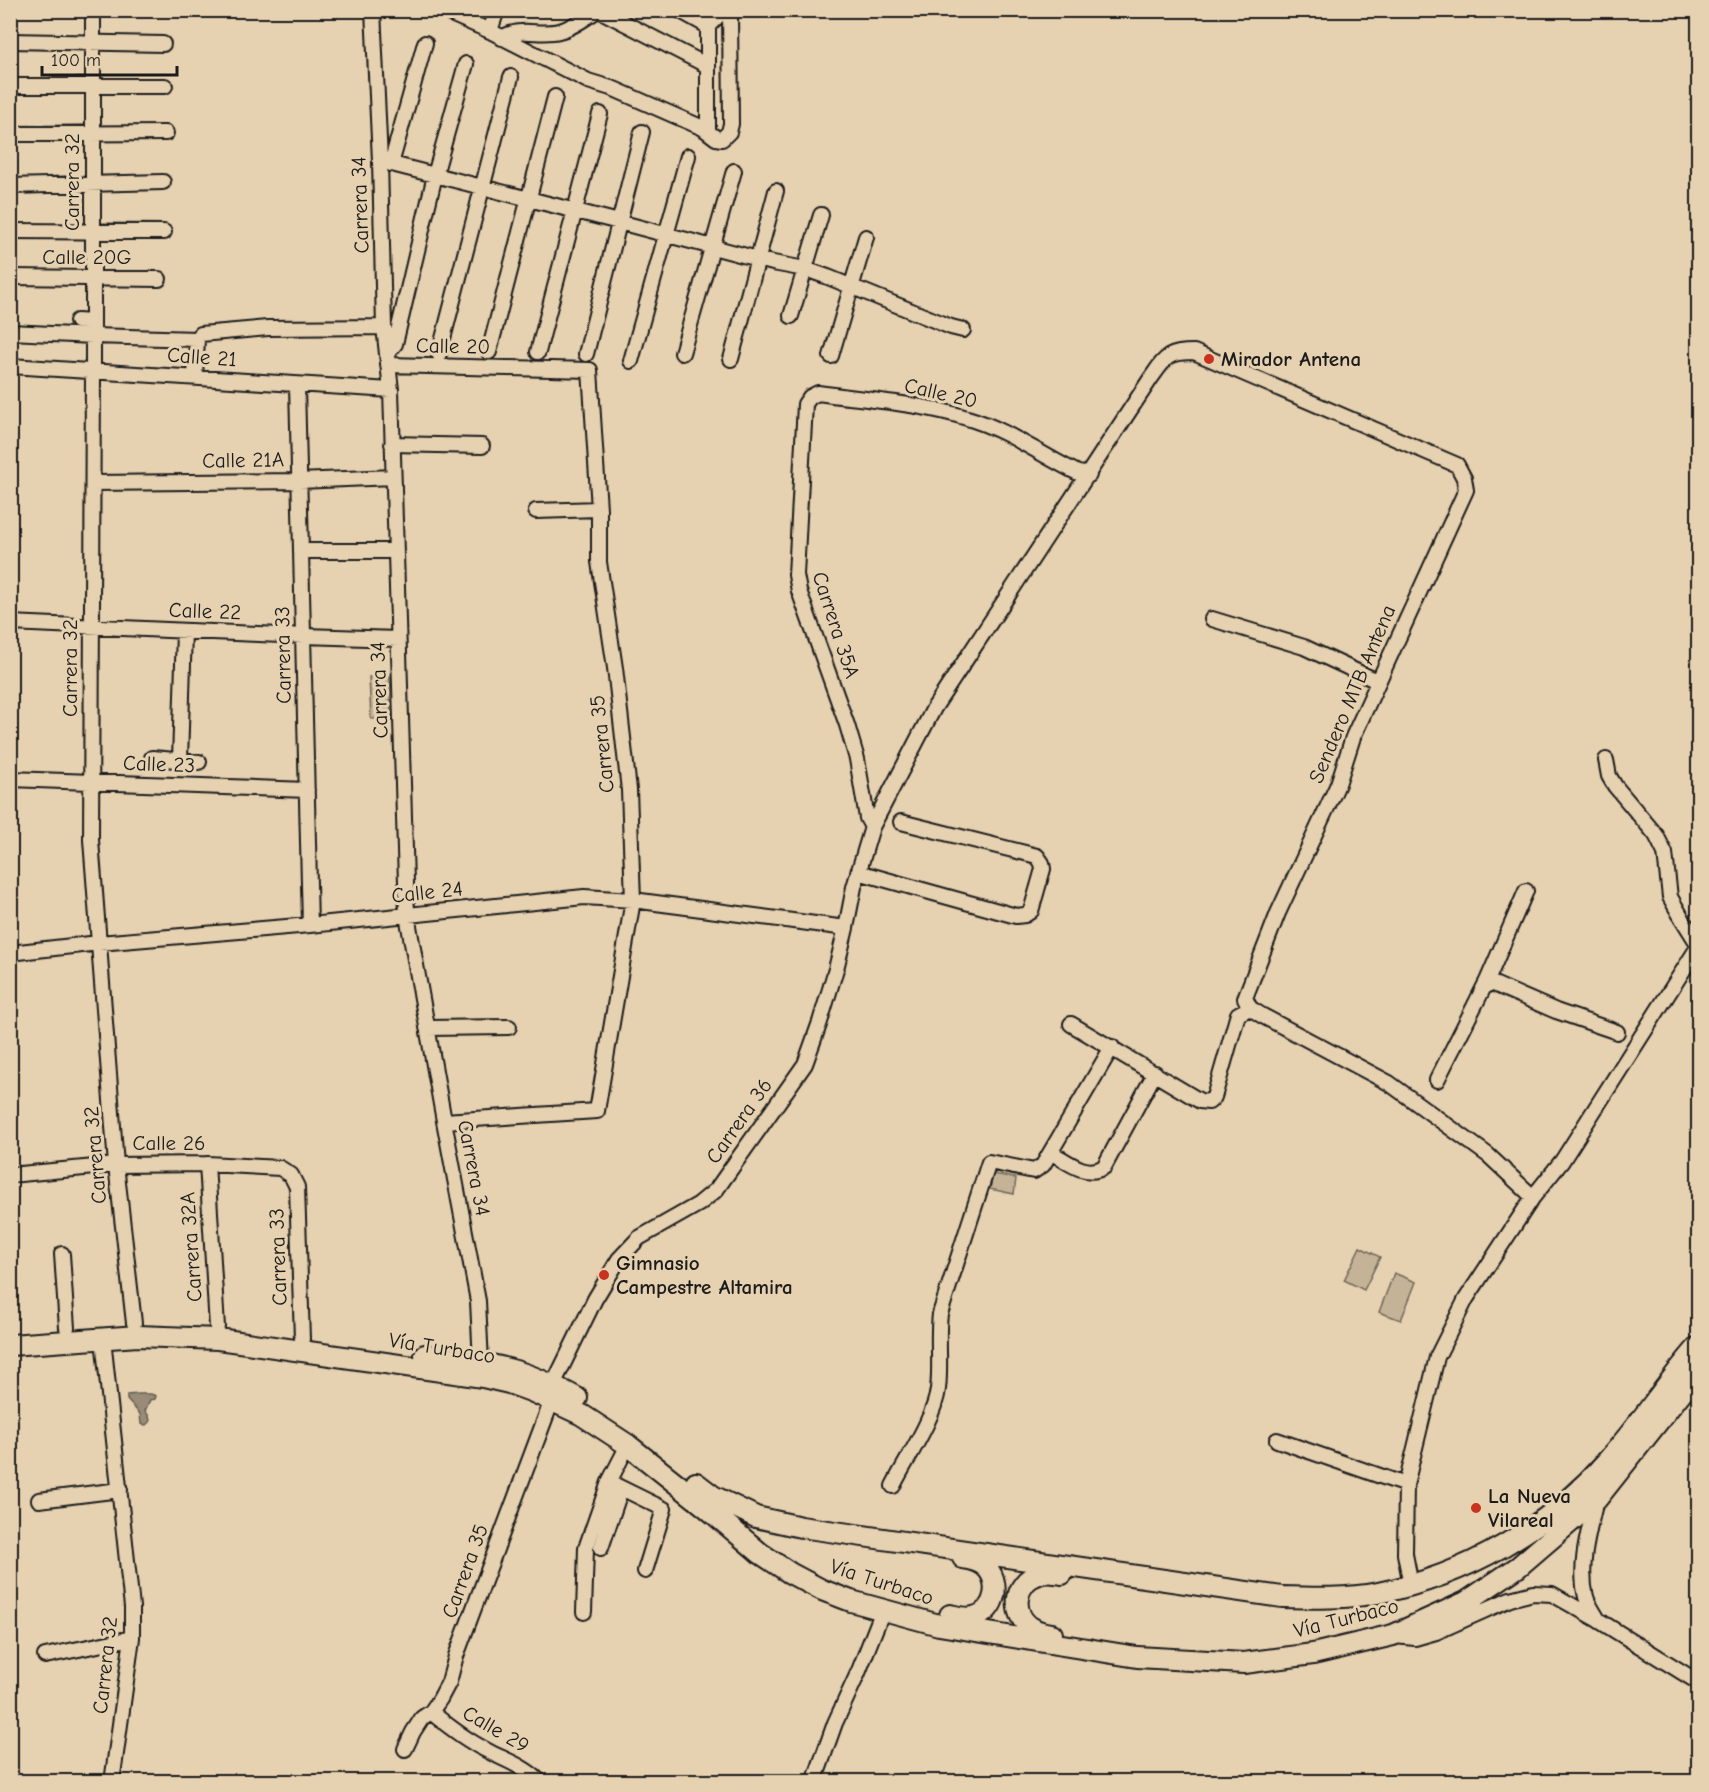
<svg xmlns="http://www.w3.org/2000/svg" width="1709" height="1792" viewBox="0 0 1709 1792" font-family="'Comic Neue',sans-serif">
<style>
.green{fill:#c5b398;stroke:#70685a;stroke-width:1.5}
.water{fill:#988c78;stroke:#665f53;stroke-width:1.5}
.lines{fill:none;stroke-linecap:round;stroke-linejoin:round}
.minor-casing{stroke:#1c1c1c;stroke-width:18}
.highway-casing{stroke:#1c1c1c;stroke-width:24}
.minor{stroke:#e6d1b0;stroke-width:14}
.highway{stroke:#e6d1b0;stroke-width:20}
.poi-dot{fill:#c8321e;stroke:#e6d1b0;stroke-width:2}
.labels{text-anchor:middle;stroke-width:6;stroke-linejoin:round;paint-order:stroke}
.street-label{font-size:21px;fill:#1c1c1c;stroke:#e6d1b0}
.poi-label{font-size:21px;font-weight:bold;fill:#1c1c1c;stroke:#e6d1b0;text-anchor:start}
</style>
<rect width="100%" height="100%" fill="#e6d1b0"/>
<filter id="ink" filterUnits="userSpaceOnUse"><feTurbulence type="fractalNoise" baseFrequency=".0167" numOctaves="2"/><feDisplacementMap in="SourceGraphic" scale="12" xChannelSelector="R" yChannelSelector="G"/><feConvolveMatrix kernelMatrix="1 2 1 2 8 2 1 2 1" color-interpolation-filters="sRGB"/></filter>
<g filter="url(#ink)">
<!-- green -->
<path class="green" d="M390,676L391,718L371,719L369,677Z
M993,1174L1016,1178L1014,1194L990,1189Z
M1360,1247L1380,1257L1364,1290L1344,1280Z
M1394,1273L1416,1282L1401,1320L1379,1312Z"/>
<!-- water -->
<path class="water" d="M139,1394H151L156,1396L155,1399L150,1400L145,1411L149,1416L150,1421L146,1425L141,1424L140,1414L127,1400V1395Z"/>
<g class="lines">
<defs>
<path id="minor" d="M93,10V371L91,840L116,1165L134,1323
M373,10L380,161L384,327L391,390L407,915L444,1121L478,1301L481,1363
M442,10L490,31L588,81L614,89L703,128L716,138L722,139L729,132L731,124L730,10
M599,10L708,66
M679,10L708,26
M490,31L497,10
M502,38C519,26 540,36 559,31C573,28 586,17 598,10
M10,41L163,44
M10,86H165
M708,132V26L724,10
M10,134L166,133
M380,161L619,222L773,263L805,269L828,277L951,327L963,330
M391,164L425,43
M10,186L163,182
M10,231L164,232
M14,277L159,279
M791,316L821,215
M77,321L93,322
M10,332L93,336L197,339
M489,352L555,97
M538,352L600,114
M682,353L734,171
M387,354L395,344L435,175L466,64
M439,354L511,77
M586,354L642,132
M831,356L866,237
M731,359L776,191
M631,361L688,156
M388,365L590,370L599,509V562L615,668L629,790L633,900L597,1111L444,1121
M10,366L391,390
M195,378L197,339L201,334L268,328L384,327
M297,385L310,925
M392,444L482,446
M93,483L299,481L393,477
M536,511L599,509
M301,551H396
M1212,619L1304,647L1377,681
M10,623L304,636L398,639
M152,758L199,762
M180,760L184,631
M1606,760L1609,776L1615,786L1656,835L1665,853L1670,897L1683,920L1698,944
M10,779L307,790
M872,827L867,818L857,759L847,725L799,591L796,575L805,404L810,397L818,393C867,400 919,403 967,418C1006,429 1041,455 1078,473L1089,475
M858,872L1016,916L1025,915L1031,911L1043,869L1042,863L1037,856L901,822
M10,953L99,943L310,925L584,897L633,900L846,928
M1487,981L1556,1011L1617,1032
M1071,1024L1200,1101L1209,1102L1214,1097L1238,1014L1250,1008
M427,1028L509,1027
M1437,1080L1487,981L1526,891
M1052,1153C1068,1162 1086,1178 1104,1167L1155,1073
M207,1164L217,1327
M10,1175L116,1165L207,1164L280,1168L291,1175L297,1187L302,1339
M62,1254L67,1328
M103,1339L132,1607V1638L112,1782
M553,1385L595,1299L619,1259L639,1238L699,1204L716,1190L805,1064L820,1022L836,969L846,928L854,887L872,827L934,708L1151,378C1166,357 1167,352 1194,352L1457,465L1464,478L1466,490L1353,737L1338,784L1278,913L1245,998L1250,1008L1261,1015L1389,1083L1488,1155L1533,1197
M1277,1440L1406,1485
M609,1482L664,1509L645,1571
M893,1486C906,1460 935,1417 938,1389C941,1364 937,1339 940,1314L989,1162L1034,1171L1043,1165L1112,1047
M39,1500L120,1490
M1596,1500C1589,1531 1578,1566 1586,1597C1588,1604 1593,1611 1597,1618
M601,1548L621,1489
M1411,1585L1405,1554L1406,1485L1437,1357L1466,1299L1533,1197L1562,1161L1698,947
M584,1612L586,1548L609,1482L628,1445
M1395,1636L1415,1638L1436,1632L1510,1599L1533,1593L1552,1594L1598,1620L1698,1682
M45,1656L132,1638
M431,1712C448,1726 466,1740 486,1750C504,1760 525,1766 540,1782
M405,1749L413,1732L422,1718L431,1712L440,1699L449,1682L456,1656L552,1400
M814,1782L835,1723L858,1673L883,1610"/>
<path id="highway" d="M10,1345L138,1336L218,1339L483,1377L509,1383L531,1391L582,1415L628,1445L706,1507L760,1553L790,1573L822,1590L851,1601L939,1625L1137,1657L1244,1663L1313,1654L1393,1635L1466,1602L1518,1567L1596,1500L1688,1384L1698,1374
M425,1355C453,1359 481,1362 508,1369C533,1375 555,1386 577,1398
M696,1483L713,1496L756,1517L801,1527L1282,1597C1314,1598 1347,1599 1378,1593C1466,1576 1548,1528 1607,1461C1640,1425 1666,1383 1698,1347
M950,1615C959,1617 966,1619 974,1617C997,1611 1001,1581 985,1566C979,1561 971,1559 963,1558
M1052,1634C1046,1633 1039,1632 1034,1629C1010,1617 1013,1582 1039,1574C1046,1571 1054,1573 1062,1574"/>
</defs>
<!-- minor casing -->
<use href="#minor" class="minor-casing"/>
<!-- highway casing -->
<use href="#highway" class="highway-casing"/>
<!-- minor -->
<use href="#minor" class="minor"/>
<!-- highway -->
<use href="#highway" class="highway"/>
</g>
</g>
<!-- markers -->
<g class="poi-dot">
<circle cx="1209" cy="359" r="6"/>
<circle cx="604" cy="1275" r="6"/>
<circle cx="1476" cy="1508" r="6"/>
</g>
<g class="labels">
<!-- street labels -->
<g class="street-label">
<text transform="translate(72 182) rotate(-90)" y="7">Carrera 32</text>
<text transform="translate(360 205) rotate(-92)" y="7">Carrera 34</text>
<text x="87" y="264">Calle 20G</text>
<text transform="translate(453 346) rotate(1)" y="7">Calle 20</text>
<text transform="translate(202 357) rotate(4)" y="7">Calle 21</text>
<text transform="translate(941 393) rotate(13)" y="7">Calle 20</text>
<text transform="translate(243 460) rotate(-1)" y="7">Calle 21A</text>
<text transform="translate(205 611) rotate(2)" y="7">Calle 22</text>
<text transform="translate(836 625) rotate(72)" y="7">Carrera 35A</text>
<text transform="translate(283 655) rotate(-91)" y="7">Carrera 33</text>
<text transform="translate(70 668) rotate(-90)" y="7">Carrera 32</text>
<text transform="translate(379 690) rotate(-92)" y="7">Carrera 34</text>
<text transform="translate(1352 694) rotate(-67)" y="7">Sendero MTB Antena</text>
<text transform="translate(602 744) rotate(-96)" y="7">Carrera 35</text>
<text transform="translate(159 764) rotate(2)" y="7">Calle 23</text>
<text transform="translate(427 892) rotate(-6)" y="7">Calle 24</text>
<text transform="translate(739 1121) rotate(-55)" y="7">Carrera 36</text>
<text x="169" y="1150">Calle 26</text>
<text transform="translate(95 1155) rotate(-95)" y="7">Carrera 32</text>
<text transform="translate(474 1168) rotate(79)" y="7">Carrera 34</text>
<text transform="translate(191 1247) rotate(-94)" y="7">Carrera 32A</text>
<text transform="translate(278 1257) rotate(-92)" y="7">Carrera 33</text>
<text transform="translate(442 1348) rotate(9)" y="7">Vía Turbaco</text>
<text transform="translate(465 1571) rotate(-70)" y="7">Carrera 35</text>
<text transform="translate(882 1582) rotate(18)" y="7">Vía Turbaco</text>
<text transform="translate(1346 1618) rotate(-14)" y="7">Vía Turbaco</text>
<text transform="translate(105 1665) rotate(-84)" y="7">Carrera 32</text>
<text transform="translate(496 1729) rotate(30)" y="7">Calle 29</text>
</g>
<!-- poi labels -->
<g class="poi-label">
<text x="1221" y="366">Mirador Antena</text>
<text x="616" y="1270">Gimnasio<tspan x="616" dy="24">Campestre Altamira</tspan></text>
<text x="1488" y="1503">La Nueva<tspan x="1488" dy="24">Vilareal</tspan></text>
</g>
</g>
<!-- margin -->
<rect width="1709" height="1792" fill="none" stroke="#e6d1b0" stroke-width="36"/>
<rect x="18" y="18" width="1673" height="1756" fill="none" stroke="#1c1c1c" stroke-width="2" filter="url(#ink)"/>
<!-- scale -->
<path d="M42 66v9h135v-9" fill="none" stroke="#1c1c1c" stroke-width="3"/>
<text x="51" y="66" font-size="18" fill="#1c1c1c" stroke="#e6d1b0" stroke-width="4.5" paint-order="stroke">100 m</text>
</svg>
